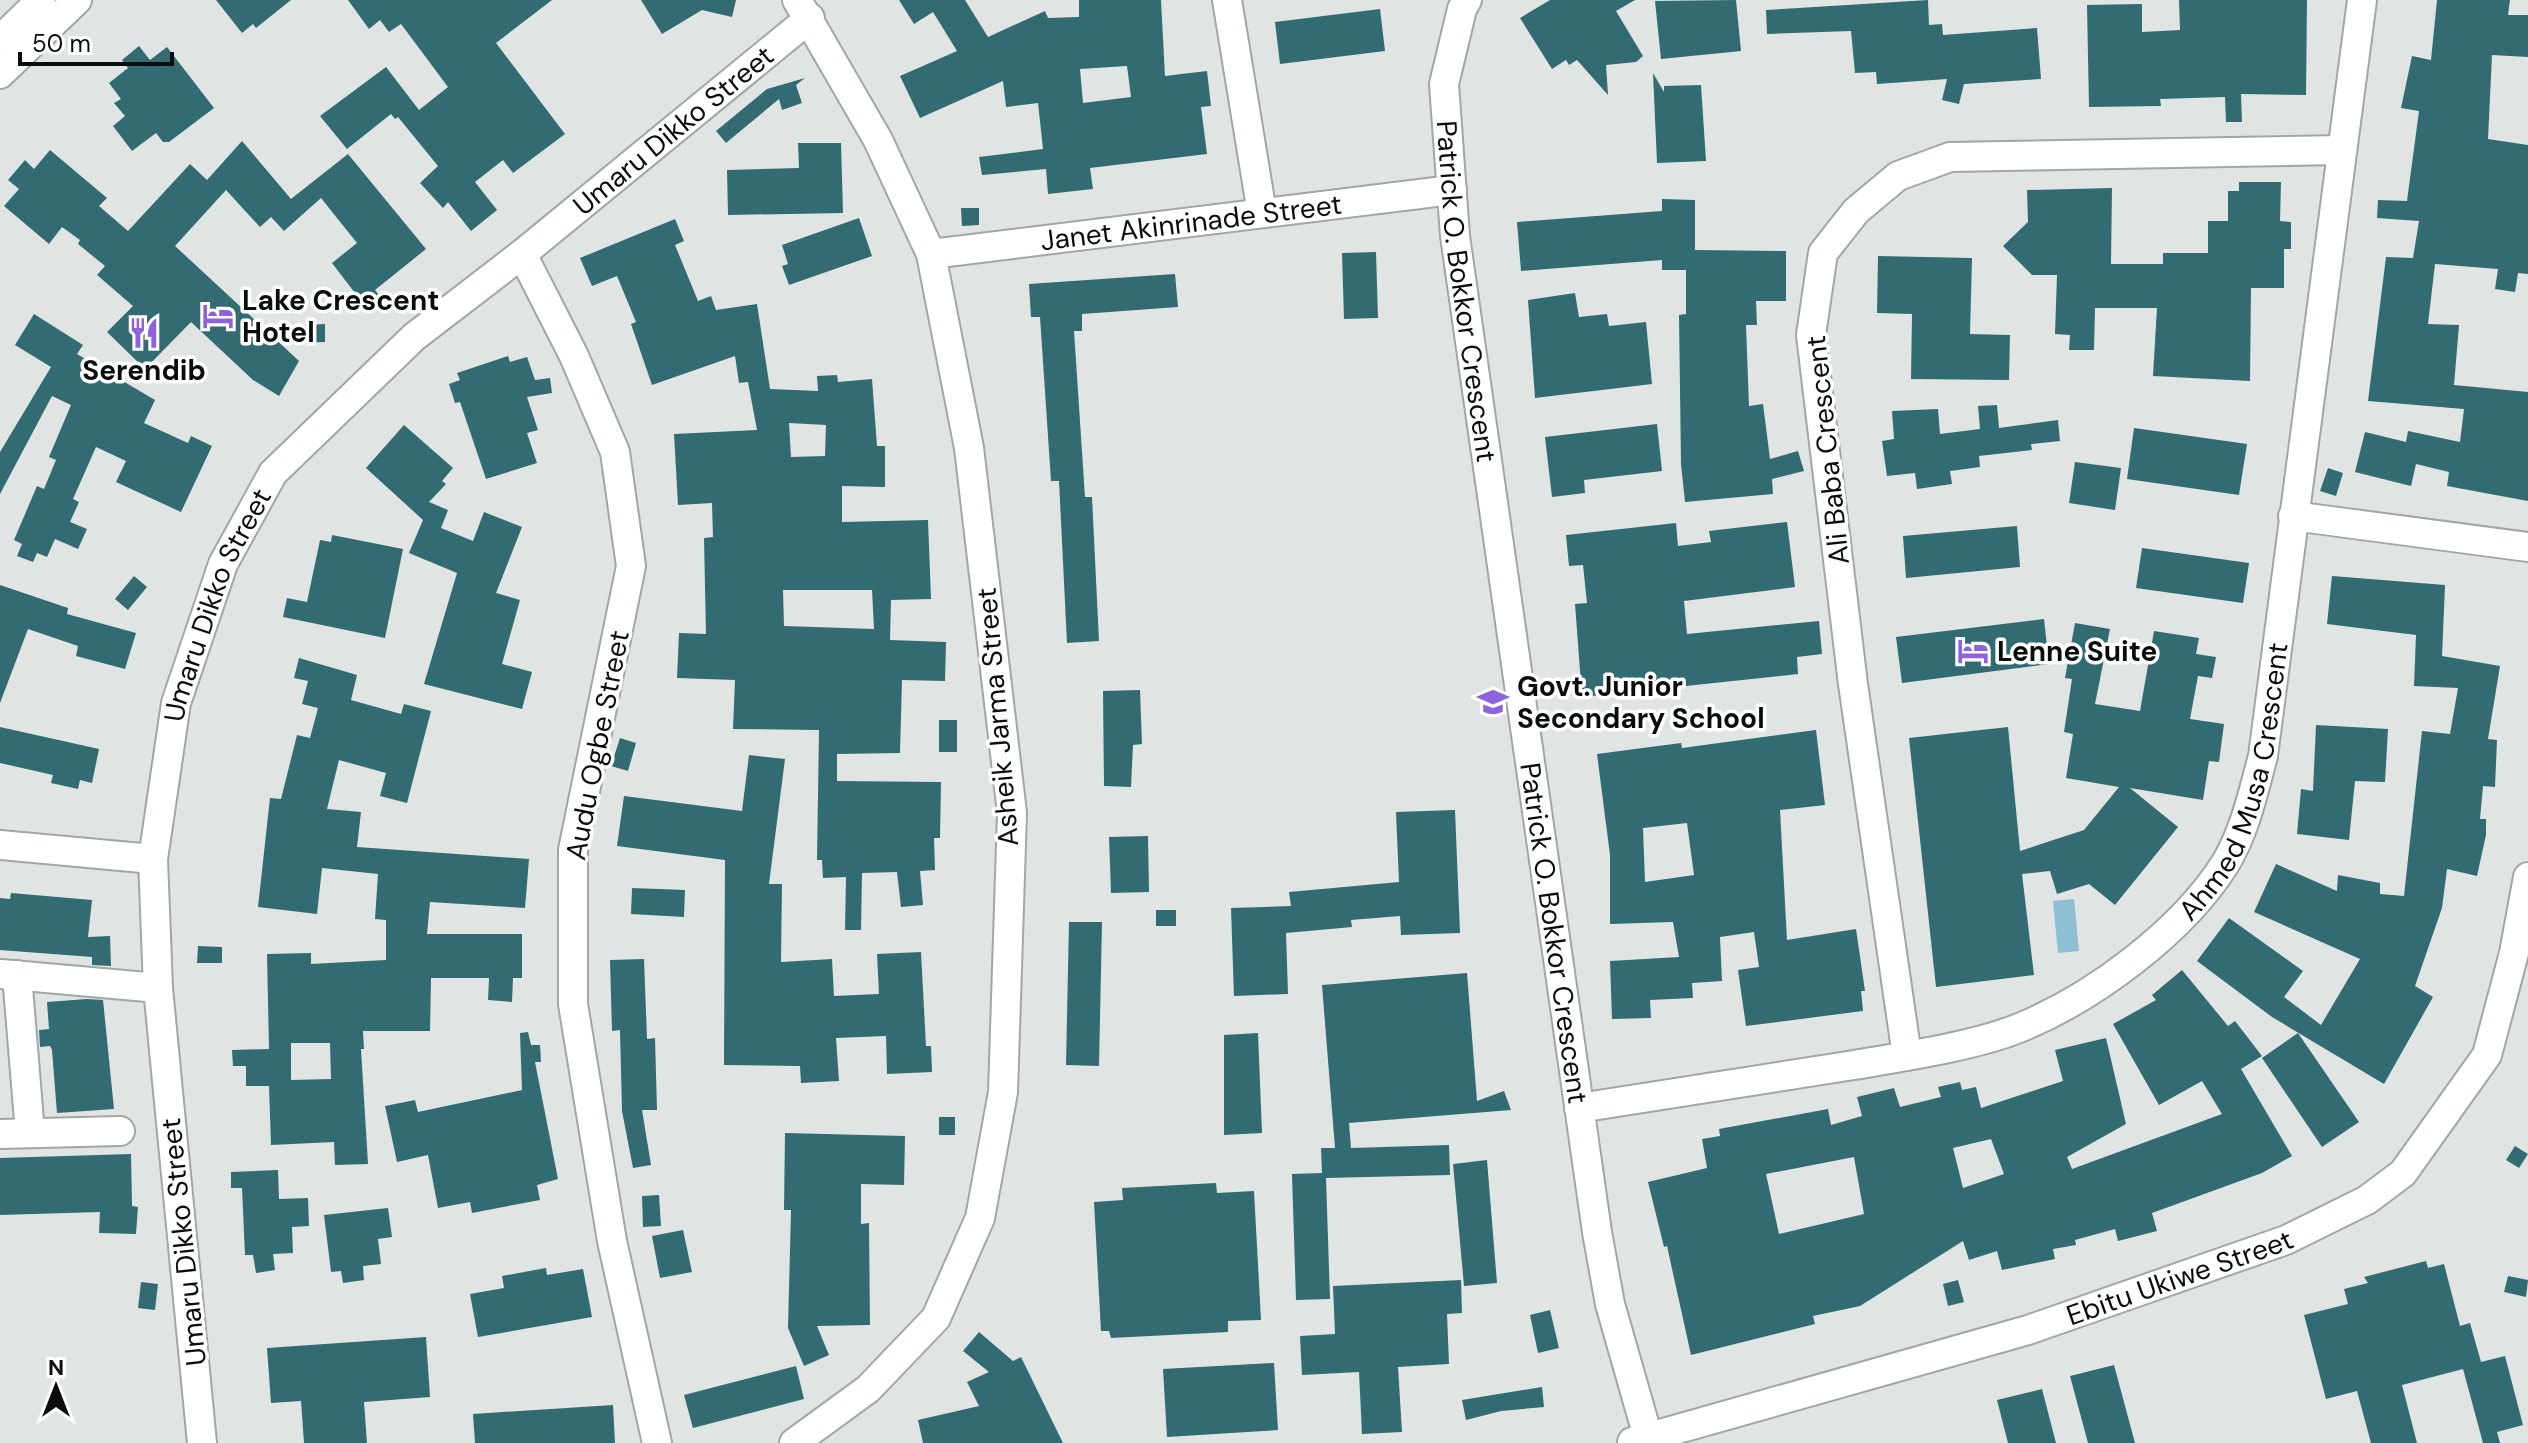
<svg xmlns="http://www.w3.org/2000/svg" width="2528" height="1443" viewBox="0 0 2528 1443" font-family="'DM Sans',sans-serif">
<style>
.water{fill:#8dbed4}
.building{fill:#326b72;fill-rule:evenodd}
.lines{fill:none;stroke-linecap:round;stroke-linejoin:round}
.minor-casing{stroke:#a2a6a5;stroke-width:32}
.minor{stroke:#fff;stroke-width:28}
.labels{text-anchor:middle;stroke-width:7;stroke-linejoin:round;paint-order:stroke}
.street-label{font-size:28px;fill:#0b0d0d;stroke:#fff}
.poi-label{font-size:28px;font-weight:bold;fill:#0b0d0d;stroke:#fff;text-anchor:start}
</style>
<rect width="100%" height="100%" fill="#e0e5e4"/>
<!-- water -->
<path class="water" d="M2074,899L2079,951L2058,953L2053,901Z"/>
<!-- building -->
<path class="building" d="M216,0H291L256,28L253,24L242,33Z
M348,0H552L496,43L565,134L513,173L503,160L475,182L497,210L471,231L448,202L443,208L420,183L438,166L398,117L395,119L391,114L347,149L320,116L386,67L419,110L448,87L401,24L389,32L380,20L369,29Z
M641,0H736L732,17L702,10L662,34Z
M899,0H965L988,37L1045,11L1048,18L1079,17V0H1161L1165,76L1207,71L1211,106L1201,107L1207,154L1090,168L1093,189L1048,194L1046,169L982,175L979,157L1043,149L1038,103L1006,107L1003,81L920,118L900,76L957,51L933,12L914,24ZM1127,66L1131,97L1083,103L1080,69Z
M1550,0H1635L1616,11L1643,56L1636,62L1606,65L1608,95L1577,60L1569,65L1566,60L1552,69L1520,18Z
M1736,0L1741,51L1661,59L1655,1Z
M1928,0L1929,25L1942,24L1943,35L2037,28L2041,79L1964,84L1959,104L1942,100L1947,79L1877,84L1876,72L1855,73L1851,31L1767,34L1766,10Z
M2179,0H2307L2306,95L2241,94L2242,122H2226L2225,97L2160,99L2161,106L2089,107L2087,5L2142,4V32L2180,30Z
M2437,0H2510L2508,15H2528V57L2492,55L2488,139L2528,145V274L2518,273L2515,292L2495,289L2498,269L2435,264L2428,324L2459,325L2454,385L2528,392V501L2447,486L2449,472L2416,464L2411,486L2355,472L2365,432L2406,442L2408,431L2460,442L2464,409L2368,401L2386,257L2413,258L2419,221L2377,218L2378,200L2407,201L2419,111L2401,108L2412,56L2431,60Z
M1380,9L1385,51L1280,64L1275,22Z
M139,46L150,60L167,47L214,108L169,142H163L156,133L132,151L113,126L125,116L114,103L121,99L109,83L128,68L122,60Z
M1653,73L1664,92V86L1701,85L1706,161L1657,163Z
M805,78L796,85L802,103L782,110L779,99L726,143L716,131L767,89Z
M242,141L291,199L348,154L426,249L375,290L379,295L365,306L332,263L357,243L321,198L284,231L271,217L260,227L226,190L175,246L299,361L279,396L253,380L191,322L145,369L107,332L133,306L97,275L105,266L78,244L80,240L62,227L49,244L4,206L19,189L8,180L25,160L34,169L50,150L107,198L99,206L128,231L190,164L207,180Z
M798,143H841L843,213L728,215L727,170L799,168Z
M2239,182H2281L2280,221L2291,222V249H2284V288H2251L2250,381L2153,376L2157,308H2095L2094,350H2069L2070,335L2055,334L2057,275H2032L2003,246L2028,222L2027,190L2112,188L2111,264H2163V253H2208V221H2228V191H2239Z
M1662,199L1695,200V250L1786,251V301H1756L1757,325H1746L1749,406L1763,404L1770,459L1798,451L1804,471L1772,479L1773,494L1685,502L1681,464L1679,315L1686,314V270H1662V260L1521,271L1517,222L1662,211Z
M961,208H979V225L962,226Z
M859,218L872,256L789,285L782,266L788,264L782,245Z
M675,219L684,241L675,245L698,301L711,296L716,310L757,304L770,389L818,391L817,376L837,375L838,382L872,379L877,446H885V487L842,486V522L928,520L931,599L891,600L890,640L946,642L945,681L902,680L900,753L837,754V781L941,782L940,838H934L935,870L920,871L923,905L901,907L897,872L862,873L861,930H845L846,877L823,878L822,860H817L819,730L733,729L735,680L677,678L679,633L706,634L704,538L713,537L712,503L678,505L674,434L757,430L748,382L739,383L735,356L652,385L631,324L636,322L617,276L592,286L580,258ZM789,423L826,425L825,456L791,457ZM783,590H872L874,629L784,626Z
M1376,252L1378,318L1344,319L1342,253Z
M1878,256L1972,258L1970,334L2010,335L2009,380L1911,379L1912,314L1877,313Z
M1175,274L1178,307L1082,314V331H1074L1085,497H1092L1099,641L1067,643L1059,481H1051L1040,317H1031L1029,284Z
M1575,293L1579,317L1607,314L1609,326L1646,322L1652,384L1535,398L1528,300Z
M34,314L83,345L77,354L155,400L144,423L188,443L191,436L212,446L181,512L116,482L126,461L96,447L73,499L79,502L70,522L87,529L78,549L55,539L47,557L37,553L33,562L17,556L22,544L14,540L37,486L44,489L56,460L49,457L71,405L52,396L0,494V452L51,367L15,345Z
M325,324V342L292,343L291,326Z
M508,356L510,362L527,357L535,380L550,378L552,393L527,397L538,430L527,433L537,463L486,479L460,402L455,403L449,384L460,380L457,373Z
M1997,405L1999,428L2058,420L2060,441L2031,444L2032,450L1979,456L1980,467L1950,471L1952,484L1917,489L1915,473L1887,476L1882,441L1894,439L1892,411L1938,409L1940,434L1980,429L1978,406Z
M1657,424L1662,471L1584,480L1585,493L1552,497L1545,437Z
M404,425L453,468L442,481L446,484L429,502L448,510L441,528L473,541L484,512L522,527L496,593L520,600L502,664L532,672L522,709L424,684L457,573L409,553L423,520L366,468Z
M2134,428L2247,444L2239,495L2127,479Z
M2075,462L2121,468L2115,510L2069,503Z
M2328,468L2343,473L2336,496L2320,491Z
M1787,522L1795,587L1684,601L1687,634L1819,621L1822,654L1797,657L1798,674L1582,697L1575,604L1587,603L1583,565L1569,566L1566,535L1676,523L1678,546L1711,542L1709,531Z
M2017,526L2020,567L1906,578L1903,536Z
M332,535L403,549L385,638L283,617L287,598L307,602L320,540L331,542Z
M2142,548L2249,563L2243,603L2136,588Z
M134,576L147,587L128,610L115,599Z
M2332,576L2445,585L2442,656L2500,666L2488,739L2497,740L2495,787L2483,786L2480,819H2486V835L2477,876L2447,869L2442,908L2415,986L2433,997L2384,1084L2272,1017L2197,961L2229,918L2303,971L2284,997L2321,1025L2360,959L2254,912L2276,864L2337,891L2338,875L2380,883V894L2404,896L2422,731L2450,734L2458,688L2414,686L2416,635L2327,624Z
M0,585L68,608L67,614L136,633L125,669L76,656L78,646L28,629L0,703Z
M2044,619L2049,664L1902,683L1896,637Z
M2075,623L2110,629L2095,704L2140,711L2154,631L2199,638L2196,654L2216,657L2212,678L2198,676L2190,719L2224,724L2219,762L2209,761L2203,800L2130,788L2178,827L2115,905L2089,884L2057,894L2050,871L2022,874L2034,975L1936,987L1909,738L2008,727L2020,851L2084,830L2119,787L2066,778L2073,734L2064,732L2072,679L2065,678Z
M299,658L357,675L351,700L401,714L404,704L431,711L407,803L380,796L386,773L339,760L327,809L361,812L357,847L529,859L525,908L430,902L427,934H522V978H513L512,1002L488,1000L489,978H431L430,1031H363L364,1049H361L368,1164L335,1165L334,1142L271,1145L269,1086H246V1066H233L232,1050L269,1049L267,954L311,953V964L386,960V920L375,919L378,874L322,868L317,914L258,907L270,798L281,799L297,735L310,738L318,708L302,704L308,681L294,678ZM291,1043H330L331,1079L291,1080Z
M1140,690L1142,744L1133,745L1131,787L1104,786L1103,691Z
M939,720H957V752H939Z
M2316,725L2388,729L2385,782L2355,781L2349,840L2297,834L2301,789L2313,791Z
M0,727L99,749L92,783L80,780L78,789L51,783L53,775L0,763Z
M1816,730L1825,805L1780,810L1787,940L1856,929L1865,991H1861L1863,1011L1746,1026L1738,970L1759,967L1754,932L1720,937L1722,981L1692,983L1693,998L1650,1000L1651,1018L1612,1019L1610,961L1679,957L1673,922L1610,924V855L1597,754L1681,743L1682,748ZM1687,823L1694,875L1645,882L1643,828Z
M620,738L636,743L628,771L611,766Z
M749,755L785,759L769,884H782L781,962L832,959L834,996L879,994L877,954L921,952L926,1046H931L932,1072L887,1074L886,1036L836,1038L839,1081L801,1083L800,1066L724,1065L725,860L617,846L624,796L742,811Z
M1455,810L1460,933L1401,935L1400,916L1351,920L1352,927L1286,933L1288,994L1234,996L1231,908L1291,906L1289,892L1399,882L1396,812Z
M1148,836L1149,892L1111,893L1109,837Z
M632,888L685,890L684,917L631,914Z
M11,893L92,900L88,937L110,936L111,966L92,965V957L0,950V898L10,899Z
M1156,910H1176V926H1156Z
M1069,922H1102L1099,1066L1066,1065Z
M198,946L222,947V963H197Z
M644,959L647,1039L655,1038L657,1110H642L651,1165L633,1168L622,1111L620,1030L612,1031L610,960Z
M2182,970L2228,1026L2235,1021L2262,1056L2241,1069L2292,1156L2262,1173L2152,1213L2157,1231L2118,1241L2115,1229L2075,1240L2076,1245L2053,1249L2055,1259L2002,1270L1997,1251L1969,1260L1963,1241L1860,1306L1813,1316L1815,1324L1691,1355L1667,1246L1664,1247L1648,1182L1707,1168L1702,1139L1720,1136L1719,1129L1828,1109L1831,1125L1862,1116L1857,1097L1894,1088L1900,1107L1941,1097L1938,1087L1960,1082L1962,1090L1976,1087L1981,1108L2063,1081L2055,1050L2106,1038L2126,1124L2067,1157L2072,1169L2222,1114L2202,1081L2159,1105L2113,1024L2156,1000L2152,995ZM1991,1139L2004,1174L1963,1188L1953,1148ZM1854,1157L1864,1214L1779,1234L1766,1174Z
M1467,973L1477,1101L1504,1091L1511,1110L1349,1123L1351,1148L1449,1145L1450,1175L1326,1178L1330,1299L1296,1300L1292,1174L1322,1173L1321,1148H1335L1322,985Z
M87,999L103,1000L114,1109L57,1113L52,1050L50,1046L40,1047L39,1030L49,1029L47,1002Z
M528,1032L531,1045H540L541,1062H535L558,1179L537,1185L540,1200L472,1213L470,1202L438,1208L428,1155L397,1162L385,1106L415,1100L418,1112L522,1090L520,1033Z
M1258,1033L1262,1133L1224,1135V1035Z
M2298,1033L2359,1122L2322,1147L2262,1058Z
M939,1117H955V1135H939Z
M785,1133L905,1136L904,1185L861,1184V1224L869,1223L870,1325L817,1326L829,1355L804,1366L788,1328L791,1210H784Z
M2515,1146L2528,1154L2519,1168L2506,1160Z
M131,1154L132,1206L138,1207L136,1234L99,1233L100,1212L0,1215V1158Z
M1487,1160L1497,1283L1464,1286L1453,1164Z
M278,1170L279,1199L308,1198L309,1226L292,1227L293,1253L273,1254L275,1270L256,1273L253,1255H245L242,1188H231V1172Z
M1216,1183L1217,1193L1254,1191L1261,1320L1228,1321V1332L1111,1338L1109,1331H1101L1094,1202L1123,1200L1122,1188Z
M659,1195L661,1226L643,1227L642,1196Z
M388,1208L392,1237L378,1239L381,1264L363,1266L364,1280L343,1283L341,1271L331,1272L324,1215Z
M683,1230L692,1272L660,1278L652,1236Z
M2426,1261L2428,1268L2444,1264L2460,1326L2470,1323L2481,1362L2505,1356L2523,1425L2497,1432L2500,1443H2483L2463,1369L2402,1385L2417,1443H2371L2357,1391L2326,1399L2304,1315L2348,1304L2344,1289L2368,1283L2364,1277Z
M546,1268L547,1275L583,1269L592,1317L478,1337L470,1294L504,1288L502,1276Z
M2508,1276L2528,1280L2526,1297L2504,1292Z
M1461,1280L1462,1313L1447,1314L1449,1364L1398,1367L1402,1432L1362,1434L1359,1372L1302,1375L1300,1336L1335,1334L1333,1286Z
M1958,1280L1964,1302L1948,1306L1943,1284Z
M141,1282L158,1284L155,1310L138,1308Z
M1550,1310L1559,1348L1538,1353L1530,1315Z
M979,1332L1013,1361L1021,1357L1063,1443H923L918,1420L979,1406L967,1382L989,1372L963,1351Z
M426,1337L430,1397L364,1402L367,1443H304L301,1401L271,1403L267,1348Z
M1274,1363L1278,1430L1167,1437L1163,1369Z
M2114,1365L2135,1443H2088L2070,1376Z
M796,1366L804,1399L693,1428L684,1395Z
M1542,1387L1544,1407L1501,1411L1466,1420L1462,1400Z
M2042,1389L2056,1443H2008L1997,1400Z
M613,1405L615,1443H475L473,1414Z"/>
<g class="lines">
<defs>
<g id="minor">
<path d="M1227,0L1262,213"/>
<path id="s1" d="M1467,0L1462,9L1444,84L1455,236L1597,1232L1610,1304L1648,1437"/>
<path d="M0,40L41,0"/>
<path d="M0,74L77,0"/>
<path d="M522,254L574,356L615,452L631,566L573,850V1004L612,1241L657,1443"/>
<path id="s2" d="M931,254L1452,190"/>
<path d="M2293,516L2528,547"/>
<path d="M0,845L153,859"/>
<path d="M1,974L158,988"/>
<path d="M17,975L30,1133"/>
<path d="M1907,1056L1853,684L1811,335L1823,253L1856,211L1898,176L1950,157L2342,150"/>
<path id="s3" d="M1579,1108C1671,1094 1763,1080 1854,1065C1902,1057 1975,1046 2019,1028C2093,998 2182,932 2225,864C2245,831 2253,793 2263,756L2362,0"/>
<path d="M0,1134L120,1131"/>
<path id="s4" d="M1632,1442L2028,1330L2286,1240L2367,1200L2403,1173L2487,1055L2514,953L2528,877"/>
<path id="s5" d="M202,1443L158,988L153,859L176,703L223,564L273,473L414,337L522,254L810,18"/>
<path d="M794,1443L868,1389L936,1318L980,1218L1003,1092L1012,813L969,448L931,254L878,140L797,0"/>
</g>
</defs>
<!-- minor casing -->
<use href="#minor" class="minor-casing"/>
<!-- minor -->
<use href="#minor" class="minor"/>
</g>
<!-- icons -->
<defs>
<symbol id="hotel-bare" viewBox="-9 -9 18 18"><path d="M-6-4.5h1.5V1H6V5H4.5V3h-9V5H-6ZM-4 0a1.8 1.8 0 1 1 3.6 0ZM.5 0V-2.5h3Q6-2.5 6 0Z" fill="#8d62dc" stroke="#fff" stroke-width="2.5" paint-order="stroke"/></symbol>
<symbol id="restaurant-bare" viewBox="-9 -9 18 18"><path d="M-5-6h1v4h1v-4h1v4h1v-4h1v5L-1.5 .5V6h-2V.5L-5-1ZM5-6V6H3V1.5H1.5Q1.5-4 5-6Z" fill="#8d62dc" stroke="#fff" stroke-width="2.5" paint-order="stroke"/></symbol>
<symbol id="school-bare" viewBox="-9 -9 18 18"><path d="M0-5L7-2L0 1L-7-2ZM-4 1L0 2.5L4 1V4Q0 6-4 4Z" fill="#8d62dc" stroke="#fff" stroke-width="2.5" paint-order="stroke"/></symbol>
</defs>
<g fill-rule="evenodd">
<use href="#hotel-bare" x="196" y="294" width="44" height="44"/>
<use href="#restaurant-bare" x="122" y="311" width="44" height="44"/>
<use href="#hotel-bare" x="1951" y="629" width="44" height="44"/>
<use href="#school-bare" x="1471" y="680" width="44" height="44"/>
</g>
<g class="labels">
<!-- street labels -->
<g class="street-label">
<text dy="10" stroke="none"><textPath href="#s5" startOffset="1522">Umaru Dikko Street</textPath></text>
<text dy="10" stroke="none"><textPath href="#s2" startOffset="262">Janet Akinrinade Street</textPath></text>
<text dy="10" stroke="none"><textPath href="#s1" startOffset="296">Patrick O. Bokkor Crescent</textPath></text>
<text transform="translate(1827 450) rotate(-96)" y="10">Ali Baba Crescent</text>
<text dy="10" stroke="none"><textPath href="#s5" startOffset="850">Umaru Dikko Street</textPath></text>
<text transform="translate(997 717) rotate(-95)" y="10">Asheik Jarma Street</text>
<text transform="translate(597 745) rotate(-79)" y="10">Audu Ogbe Street</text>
<text dy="10" stroke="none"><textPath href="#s3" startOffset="796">Ahmed Musa Crescent</textPath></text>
<text dy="10" stroke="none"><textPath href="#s1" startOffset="944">Patrick O. Bokkor Crescent</textPath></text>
<text transform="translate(183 1242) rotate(-96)" y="10">Umaru Dikko Street</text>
<text dy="10" stroke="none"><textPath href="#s4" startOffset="572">Ebitu Ukiwe Street</textPath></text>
</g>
<!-- poi labels -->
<g class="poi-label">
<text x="242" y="310">Lake Crescent<tspan x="242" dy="32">Hotel</tspan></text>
<text x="144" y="380" text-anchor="middle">Serendib</text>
<text x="1997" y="661">Lenne Suite</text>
<text x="1517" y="696">Govt. Junior<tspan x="1517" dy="32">Secondary School</tspan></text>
</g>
</g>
<!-- north arrow -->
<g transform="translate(56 1387)" stroke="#ffffff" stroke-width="6" paint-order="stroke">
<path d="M0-6L14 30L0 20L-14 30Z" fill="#0b0d0d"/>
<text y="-12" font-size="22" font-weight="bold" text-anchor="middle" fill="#0b0d0d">N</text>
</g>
<!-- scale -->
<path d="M20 52v12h152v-12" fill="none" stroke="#0b0d0d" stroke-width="4"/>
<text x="32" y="52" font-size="24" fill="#0b0d0d" stroke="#ffffff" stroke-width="6" paint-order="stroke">50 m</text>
</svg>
